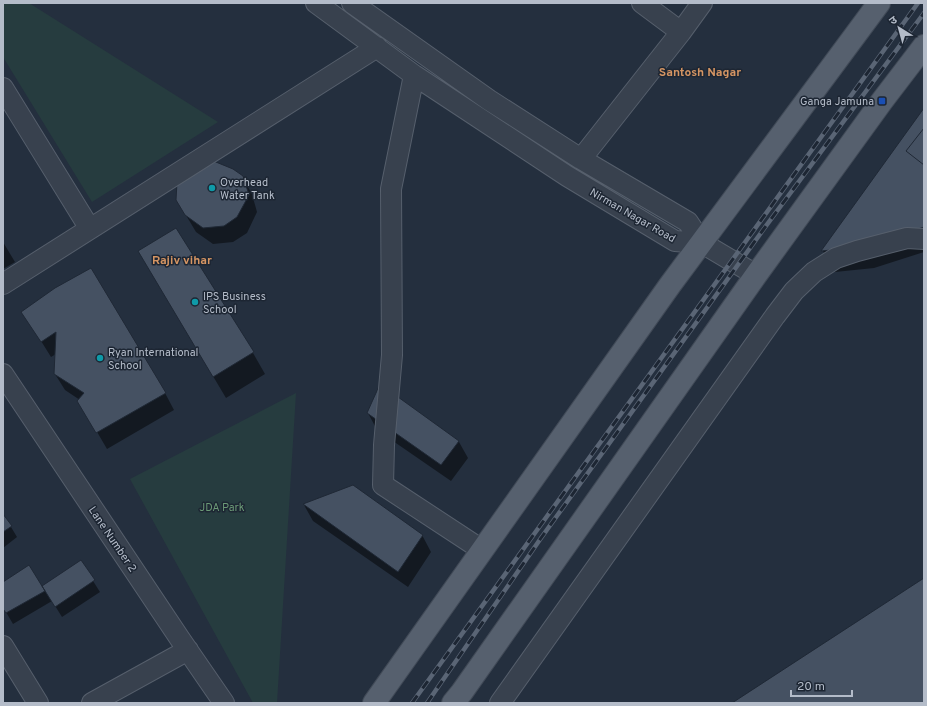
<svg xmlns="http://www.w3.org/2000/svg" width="927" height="706" viewBox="0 0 927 706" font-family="Overpass,'Noto Sans Devanagari',sans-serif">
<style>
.green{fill:#263c3f}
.shadow{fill:#0007}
.building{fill:#455162;stroke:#1f2835}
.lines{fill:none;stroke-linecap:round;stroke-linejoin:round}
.minor-casing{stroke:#565f6c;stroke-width:22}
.major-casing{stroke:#414a57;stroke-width:24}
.minor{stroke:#38414e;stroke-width:20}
.major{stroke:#56606e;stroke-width:22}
.rail-casing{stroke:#5a6575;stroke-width:4.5}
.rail{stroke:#1d2633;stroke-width:3;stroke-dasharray:9;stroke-linecap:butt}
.transit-dot{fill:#1a4fb4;stroke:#1d2633;stroke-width:1.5}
.culture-dot{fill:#0f9aa8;stroke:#1d2633;stroke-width:1.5}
.labels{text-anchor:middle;stroke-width:3;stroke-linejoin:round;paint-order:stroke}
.poi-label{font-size:11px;fill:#b4bcc9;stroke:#1d2633;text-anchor:start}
.street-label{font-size:11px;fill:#b4bcc9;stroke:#1d2633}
.park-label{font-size:11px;fill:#6b9a76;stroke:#1d2633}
.neighbourhood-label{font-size:12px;font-weight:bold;fill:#d59563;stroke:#1d2633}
</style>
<rect width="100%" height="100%" fill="#242f3e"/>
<!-- green -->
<path class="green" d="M3,3H29L218,122L92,202L3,57Z
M296,393L277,703H253L130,479Z"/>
<!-- shadow -->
<path class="shadow" d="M924,110V252L874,268L835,272L823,251Z
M242,177L252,194L257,212L247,233L233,242L213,244L196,232L177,200Z
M176,229L253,353L265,374L226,398L151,272Z
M3,242L15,262L3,269Z
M23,312L165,393L174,410L107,449L79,401L80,400L65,390L55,374L56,354L51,357Z
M380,386L459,442L468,458L451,481L377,430L368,413Z
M304,505L422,535L431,552L408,587L313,521Z
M3,516L11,527L17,537L3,548Z
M81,562L100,592L62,617L52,601L13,624L3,607V583L42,588Z"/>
<!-- building -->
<path class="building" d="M924,108V227L861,247L821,251Z
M924,128V165L906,151Z
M211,160L233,169L243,176L249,195L237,217L224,226L203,228L185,215L176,200L177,182Z
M176,228L254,352L213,377L138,251Z
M91,268L166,393L96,433L77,401L84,393L54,374L56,332L41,342L21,312L55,288Z
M380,384L459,441L441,465L367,413Z
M353,485L423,535L398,572L303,504Z
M3,514L12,526L3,532Z
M81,560L95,580L55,607L42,586Z
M29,565L45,591L6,613L3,609V582Z
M924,578V703H732Z"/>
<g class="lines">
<defs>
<path id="minor" d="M316,3L414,75L567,176L675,241L702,243
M352,3L489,100L581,159L688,222L702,243L756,275
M642,3L681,32
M414,75L391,189L392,355L384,445L383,485L482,550
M3,88L90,229
M581,159L681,32L702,3
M3,284L377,47
M3,374L180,639L224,703
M3,646L38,703
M92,703L188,650
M500,703L775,316L794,291L814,272L836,258L857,251L907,238L924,239"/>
<path id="major" d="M374,703L670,285L879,3
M453,703L462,692L756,275L882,101L924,46"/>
</defs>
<!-- minor casing -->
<use href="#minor" class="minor-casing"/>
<!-- major casing -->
<use href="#major" class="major-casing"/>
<!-- minor -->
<use href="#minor" class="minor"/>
<!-- major -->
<use href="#major" class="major"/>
<defs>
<path id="rail" d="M412,703L918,3
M427,703L541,538L763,230L924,13"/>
</defs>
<!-- rail casing -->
<use href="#rail" class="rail-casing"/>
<!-- rail -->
<use href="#rail" class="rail"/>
</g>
<!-- markers -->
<rect class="transit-dot" x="878" y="97" width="8" height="8" rx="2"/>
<g class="culture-dot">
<circle cx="212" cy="188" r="4"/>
<circle cx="195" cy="302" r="4"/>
<circle cx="100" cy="358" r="4"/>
</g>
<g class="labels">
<!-- poi labels -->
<g class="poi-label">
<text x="874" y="105" text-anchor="end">Ganga Jamuna</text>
<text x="220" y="186">Overhead<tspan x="220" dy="13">Water Tank</tspan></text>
<text x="203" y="300">IPS Business<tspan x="203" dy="13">School</tspan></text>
<text x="108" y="356">Ryan International<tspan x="108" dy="13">School</tspan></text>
</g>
<!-- street labels -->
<g class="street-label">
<text transform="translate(633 215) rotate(30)" y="4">Nirman Nagar Road</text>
<text transform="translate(113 539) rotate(56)" y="4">Lane Number 2</text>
</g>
<!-- park labels -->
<g class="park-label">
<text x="222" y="511">JDA Park</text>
</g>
<!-- neighbourhood labels -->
<g class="neighbourhood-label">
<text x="700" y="76">Santosh Nagar</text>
<text x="182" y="264">Rajiv vihar</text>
</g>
</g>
<!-- border -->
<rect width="927" height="706" fill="none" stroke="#b4bcc9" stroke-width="8"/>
<!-- north arrow -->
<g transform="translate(899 28) rotate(323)" stroke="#1d2633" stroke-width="3" paint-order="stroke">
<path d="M0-3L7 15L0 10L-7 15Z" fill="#b4bcc9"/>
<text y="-6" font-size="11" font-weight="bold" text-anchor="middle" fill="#b4bcc9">उ</text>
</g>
<!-- scale -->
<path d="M791 690v6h61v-6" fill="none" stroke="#b4bcc9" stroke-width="2"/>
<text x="797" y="690" font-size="12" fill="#b4bcc9" stroke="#1d2633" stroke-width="3" paint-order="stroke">20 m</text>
</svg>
